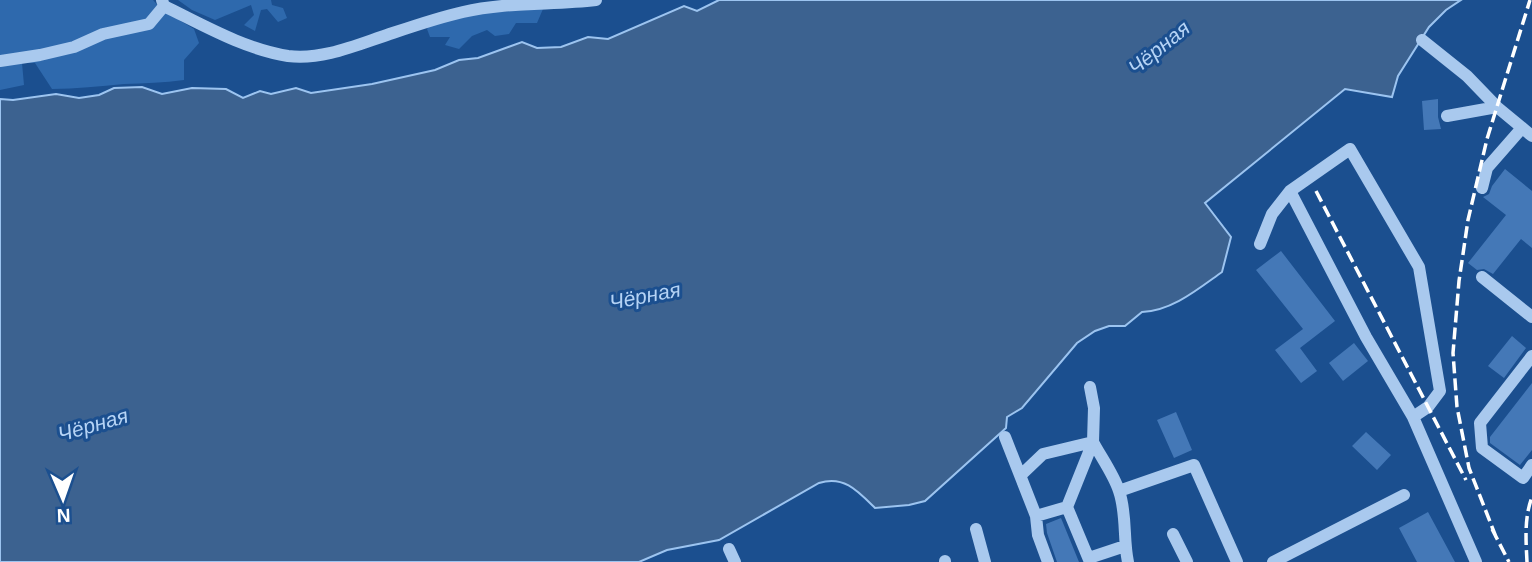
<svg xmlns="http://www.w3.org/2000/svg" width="1532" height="562" viewBox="0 0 1532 562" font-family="Arial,sans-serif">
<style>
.green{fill:#2e69ad}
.water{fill:#3c6290;stroke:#9cc4f0;stroke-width:2}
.building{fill:#4478b7}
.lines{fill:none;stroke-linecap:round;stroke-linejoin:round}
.minor{stroke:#a9c9ee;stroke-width:12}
.rail{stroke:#fff;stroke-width:3.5;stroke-dasharray:12 5;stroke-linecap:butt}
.labels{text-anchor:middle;stroke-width:6;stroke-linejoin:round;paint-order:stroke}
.water-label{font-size:21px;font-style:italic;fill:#b5d3f5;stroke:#1b4f8f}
</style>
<rect width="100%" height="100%" fill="#1b4f8f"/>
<!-- green -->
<path class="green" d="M0,0H153L161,9L194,29L199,43L184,60V80C164,83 144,83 124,84C100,86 76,89 52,89L35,63H22L24,85L0,90Z
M178,0H271L272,5L283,8L287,18L278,22L267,9L261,10L255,31L244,25L254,15L251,5L215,20L192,10Z
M543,9L537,23H516L509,34L495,36L487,30L472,36L459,49L445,45L450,37H430L427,29L429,25L462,14Z"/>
<!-- water -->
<path class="water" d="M719,0H1461L1446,10L1429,27L1398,76L1392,97L1345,89L1205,203L1231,237L1222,272C1198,289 1172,311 1142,312L1125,326H1109L1095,331L1077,343L1022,408L1007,417L1006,428L925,501L909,505L875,508C858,491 844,475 819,483L719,540L667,550L639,562H0V99L13,100L56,94L79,98L99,95L114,88L142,87L162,94L192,88L226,89L243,98L260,91L271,94L296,88L311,93L372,84L435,70L459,60L478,58L522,42L537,48L561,47L588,37L608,39L684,6L697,11Z"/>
<!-- building -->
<path class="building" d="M1438,99V117L1441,129L1424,130L1422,101Z
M1505,169L1532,191V248L1521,239L1493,274L1484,269L1477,270L1468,263L1506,215L1483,197L1489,194L1492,186Z
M1281,251L1335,321L1300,348L1317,371L1301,383L1275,350L1303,329L1256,270Z
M1512,336L1526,348L1504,378L1488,366Z
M1354,343L1368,361L1343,381L1329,363Z
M1532,383V450L1520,465L1490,443V437Z
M1176,412L1192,450L1174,458L1157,420Z
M1366,432L1391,455L1377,470L1352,446Z
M1428,512L1455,562H1417L1399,528Z
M1061,518L1079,562H1057L1047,533L1046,524Z"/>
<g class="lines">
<!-- minor -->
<path class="minor" d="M162,0L164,6C203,25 244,49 288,56C320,60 352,47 381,37C408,28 436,18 463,12C506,2 553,5 596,0
M1422,40L1467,76L1497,107L1532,136
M0,61L40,55L74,47L103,34L149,24L164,6
M1447,116L1497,107
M1482,188L1487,168L1522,128
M1290,191L1366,337L1413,417L1476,562
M1260,244L1272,214L1290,191L1350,149L1419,267L1440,391L1428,407L1413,417
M1482,277L1532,317
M1532,356L1480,423L1482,448L1523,478L1532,465
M1005,437L1036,516L1038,535L1048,562
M1021,475L1043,454L1093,442C1101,457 1114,475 1119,491C1127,514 1123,539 1128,562
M1119,491L1194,465L1237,562
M1067,507L1090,562
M1036,516L1067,507L1093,442L1094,408L1090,387
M976,529L985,562
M1173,534L1187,562
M729,549L735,562
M1089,558L1125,546
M945,561V562
M1273,562L1404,495"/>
<!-- rail -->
<path class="rail" d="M1316,191L1466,480
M1492,529L1509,562
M1496,537L1469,468L1457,407L1453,353L1459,281L1468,220L1487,139L1530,0
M1527,562C1526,541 1524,518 1532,497"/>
</g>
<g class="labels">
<!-- water labels -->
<g class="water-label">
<text transform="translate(1159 48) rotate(-39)" y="7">Чёрная</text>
<text transform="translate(645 296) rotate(-11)" y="7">Чёрная</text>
<text transform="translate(93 425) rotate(-16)" y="7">Чёрная</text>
</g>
</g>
<!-- north arrow -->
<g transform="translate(63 499) rotate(178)" stroke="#1b4f8f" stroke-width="5" paint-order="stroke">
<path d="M0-5L12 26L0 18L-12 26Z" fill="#ffffff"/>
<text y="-10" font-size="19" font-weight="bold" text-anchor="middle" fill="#ffffff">N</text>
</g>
</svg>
